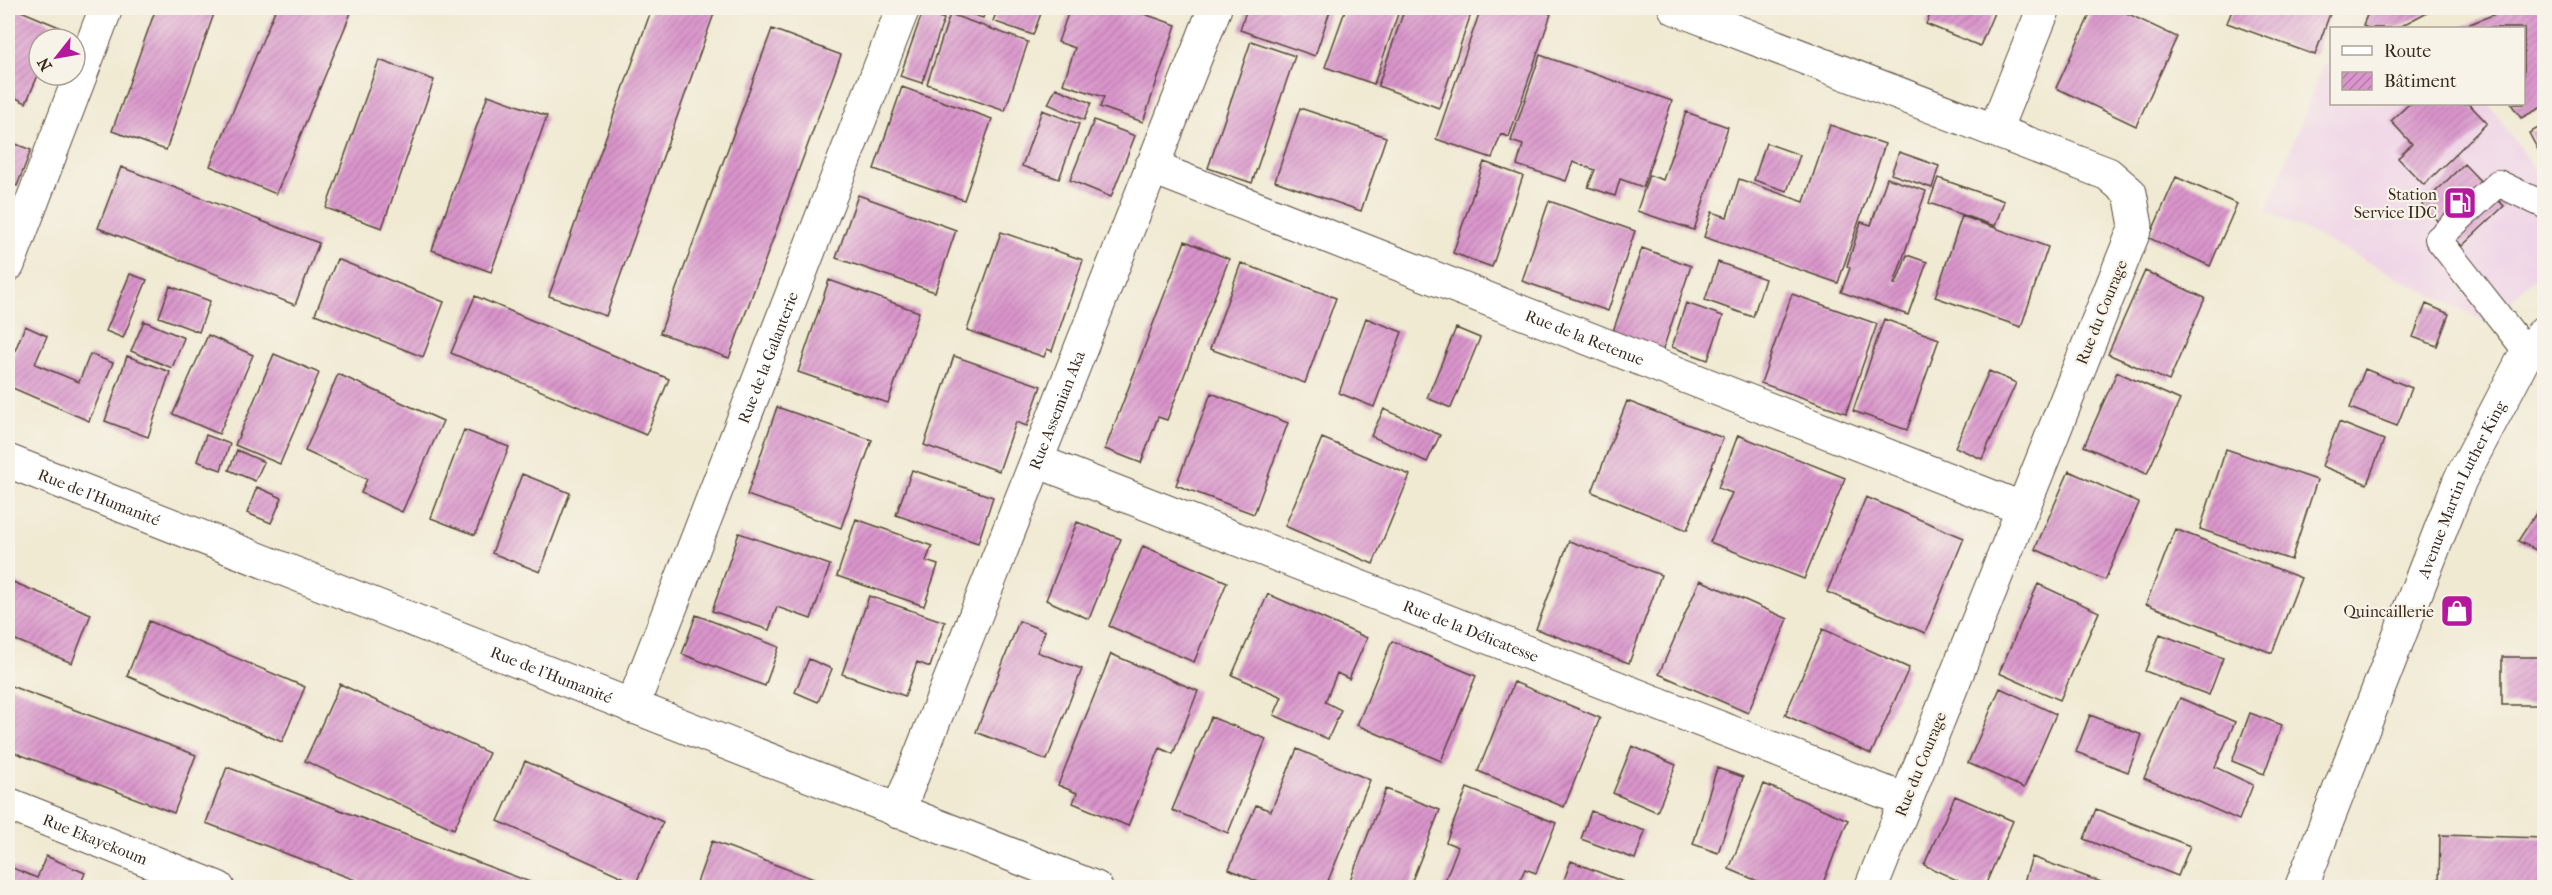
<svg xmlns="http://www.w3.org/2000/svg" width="2552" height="895" viewBox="0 0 2552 895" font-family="'IM FELL French Canon',serif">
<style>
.built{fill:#eed0e7}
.building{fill:url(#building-hatch)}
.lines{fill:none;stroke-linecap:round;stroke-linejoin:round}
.service-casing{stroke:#564739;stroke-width:28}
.minor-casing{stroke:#564739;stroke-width:35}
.tertiary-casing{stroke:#564739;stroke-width:35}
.service{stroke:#fff;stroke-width:26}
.minor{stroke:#fff;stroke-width:33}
.tertiary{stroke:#fff;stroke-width:33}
.labels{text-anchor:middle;stroke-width:4.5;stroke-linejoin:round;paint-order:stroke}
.poi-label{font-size:16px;fill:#3b2a1e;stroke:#f7f3e8;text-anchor:end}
.street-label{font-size:16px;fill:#3b2a1e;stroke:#f7f3e8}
</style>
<defs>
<pattern id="building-hatch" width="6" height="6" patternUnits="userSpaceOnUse" patternTransform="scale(1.5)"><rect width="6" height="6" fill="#da95cc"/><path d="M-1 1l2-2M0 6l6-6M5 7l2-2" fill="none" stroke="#b27aa5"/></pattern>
</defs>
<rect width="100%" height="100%" fill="#f7f3e8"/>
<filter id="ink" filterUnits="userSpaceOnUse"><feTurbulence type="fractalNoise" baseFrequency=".0167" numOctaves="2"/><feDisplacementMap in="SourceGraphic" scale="12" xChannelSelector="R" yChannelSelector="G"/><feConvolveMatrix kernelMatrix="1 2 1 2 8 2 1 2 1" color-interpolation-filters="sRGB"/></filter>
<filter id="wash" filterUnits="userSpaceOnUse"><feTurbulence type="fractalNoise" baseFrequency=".008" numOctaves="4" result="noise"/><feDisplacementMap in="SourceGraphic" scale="24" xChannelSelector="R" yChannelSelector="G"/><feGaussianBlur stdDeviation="1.35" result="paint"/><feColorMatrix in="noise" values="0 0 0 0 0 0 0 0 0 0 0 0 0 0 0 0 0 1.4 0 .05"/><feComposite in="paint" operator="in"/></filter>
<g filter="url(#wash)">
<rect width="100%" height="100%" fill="#f0ead3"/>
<!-- built -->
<path class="built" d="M2331,63L2332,104H2489L2544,183V268L2488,323L2267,211L2323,66Z"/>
<g id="blocks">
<!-- building -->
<path class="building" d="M8,8H14L59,27L53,39H39V73L26,103L8,94Z
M156,8H216L166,150L112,131Z
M276,8H353L276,194L210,166Z
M652,8H716L606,316L549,296Z
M952,8H986L983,18Z
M998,8H1043L1033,35L993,21Z
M1070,8H1127L1176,25L1143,122L1100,107L1104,97L1063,84L1075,48L1058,42Z
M1247,8H1331L1315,56L1240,30Z
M1346,8H1400L1374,84L1325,67Z
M1405,8H1473L1439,108L1378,86Z
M1481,8H1532L1551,14L1509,137L1501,134L1492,158L1436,139Z
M1933,8H1996L1980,46L1926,24Z
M2093,8H2116L2177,37L2136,126L2056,88Z
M2233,8H2332L2315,55L2227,23Z
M2370,8H2435L2397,28H2367L2363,25Z
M2510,8H2544V106L2521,118L2511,104H2524V28H2460Z
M923,11L944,19L922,83L900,76Z
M950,14L1028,42L1005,111L927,84Z
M772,29L841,55L729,358L660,333Z
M1251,41L1295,56L1252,183L1208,168Z
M1540,55L1672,101L1643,187L1620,179L1615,196L1588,187L1595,170L1573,162L1566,181L1517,165L1523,145L1511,141Z
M379,60L434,80L382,228L326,208Z
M902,87L992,119L964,200L874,169Z
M1056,88L1091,103L1084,120L1048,104Z
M488,95L547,116L491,272L432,250Z
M2409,104H2469L2487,123L2424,185L2398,158L2412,144L2391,121Z
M1300,108L1386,137L1361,211L1275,181Z
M1042,110L1079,124L1059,179L1022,166Z
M1686,112L1728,127L1694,230L1637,211L1649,175L1663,180Z
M1094,120L1135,136L1111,197L1070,180Z
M1830,125L1885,144L1838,283L1704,237L1712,212L1727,217L1739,179L1804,202Z
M2544,125V161L2529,133Z
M8,141L31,150L17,186L8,182Z
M1766,143L1800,155L1787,191L1754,180Z
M1899,152L1939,166L1932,188L1891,174Z
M1484,162L1523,176L1492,267L1453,253Z
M2464,164L2504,206L2462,246L2422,205Z
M121,167L319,243L295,305L98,228Z
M2176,177L2237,204L2210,266L2149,238Z
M1887,178L1926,191L1894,284H1896L1907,255L1927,262L1908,315L1841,292L1850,268L1847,266L1861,222L1871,225Z
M1938,178L2004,201L1995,226L1929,203Z
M858,195L956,230L935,292L836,258Z
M1549,201L1635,231L1608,311L1522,281Z
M1962,216L2048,247L2021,327L1935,297Z
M1001,232L1083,260L1052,351L1047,349L1044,357L967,330Z
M1185,241L1229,259L1167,420L1158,417L1141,463L1105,449Z
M1642,248L1691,266L1662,352L1612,334Z
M337,259L444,302L423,357L315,314Z
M1718,262L1765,279L1753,317L1705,300Z
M1241,263L1336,298L1305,383L1210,349Z
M2145,271L2205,298L2169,381L2108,354Z
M130,274L147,280L123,338L106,331Z
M829,280L919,312L888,403L798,372Z
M170,286L210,301L199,332L159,317Z
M1792,294L1877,324L1846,413L1761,383Z
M475,296L669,379L646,435L451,353Z
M1686,303L1723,316L1708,360L1672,347Z
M2426,304L2449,314L2437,346L2413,337Z
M1366,318L1402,332L1374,407L1339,393Z
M1884,319L1939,339L1907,430L1853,411Z
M144,321L184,338L172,368L131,351Z
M25,326L47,336L35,364L79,382L90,354L113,363L89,421L8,386V368Z
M1456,328L1480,338L1451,408L1427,398Z
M208,335L253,355L219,434L173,414Z
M274,354L319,373L280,464L235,445Z
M127,356L170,372L148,437L105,421Z
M954,356L1041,386L1027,426L1016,422L999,471L924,445Z
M2365,369L2412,388L2397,426L2350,408Z
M1989,371L2016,383L1982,459L1955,447Z
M2117,372L2180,400L2147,474L2084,446Z
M338,374L443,421L402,512L361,493L367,479L305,451Z
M1211,393L1288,423L1254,514L1176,485Z
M1627,401L1723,438L1687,530L1592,492Z
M777,407L872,440L841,528L747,495Z
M1384,409L1440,435L1427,462L1371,436Z
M2339,422L2384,440L2367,484L2322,466Z
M464,430L509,447L475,535L431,518Z
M206,435L230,444L221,470L197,461Z
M1738,435L1845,478L1804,579L1710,542L1732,493L1718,488Z
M1322,438L1410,475L1373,564L1285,526Z
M2226,449L2317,480L2291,560L2200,529Z
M237,450L264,462L255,481L229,470Z
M912,470L993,497L978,543L896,515Z
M2069,471L2139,503L2105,580L2035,549Z
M522,474L570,493L540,572L492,553Z
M257,487L282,498L271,523L247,513Z
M1866,497L1964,538L1925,633L1827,592Z
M2544,501V554L2518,541Z
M856,519L932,546L926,561L938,565L924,606L837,576Z
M1077,522L1121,539L1089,619L1046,600Z
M2175,529L2301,578L2272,653L2146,604Z
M739,533L830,565L811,619L777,607L769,630L712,611Z
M1569,541L1661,575L1629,663L1536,629Z
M1143,546L1227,582L1194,662L1109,626Z
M8,580L91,614L72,663L8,637Z
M1700,580L1788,619L1748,713L1659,674Z
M2038,584L2099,612L2060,700L1999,673Z
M1268,594L1367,638L1349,679L1337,673L1325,702L1341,710L1328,739L1274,715L1282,697L1232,675Z
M869,596L945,622L930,667L917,662L905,696L842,674Z
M696,615L779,647L765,686L682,654Z
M149,621L305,687L282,742L127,676Z
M1019,621L1045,631L1037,652L1082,669L1047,760L976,732Z
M1823,629L1909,668L1871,754L1785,715Z
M2160,634L2223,658L2209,695L2145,671Z
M1392,641L1476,676L1441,761L1357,725Z
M1111,654L1198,691L1173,754L1160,748L1128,826L1073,803L1077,793L1058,785Z
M2502,657H2544V705H2502Z
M809,659L832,669L818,702L795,692Z
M1514,682L1600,718L1564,807L1478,771Z
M340,684L489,753L454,829L305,761Z
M8,685L196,755L174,813L8,750Z
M2000,688L2056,714L2024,788L1968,763Z
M2180,698L2235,722L2215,767L2253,785L2239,820L2144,778Z
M2250,713L2282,725L2264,774L2232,761Z
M2090,715L2142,735L2128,772L2076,752Z
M1211,717L1266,739L1228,833L1172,810Z
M1632,746L1676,765L1657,812L1613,793Z
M1297,749L1370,780L1325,888H1272L1229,869L1256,805L1271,811Z
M525,761L663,822L636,883L498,821Z
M227,767L543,887V888H376L206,823Z
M1717,768L1743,777L1718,853L1693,844Z
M1764,784L1848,820L1821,888H1774L1729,869Z
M1467,788L1556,823L1536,873L1525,869L1520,880L1530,884L1529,888H1442L1458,847L1446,842Z
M1386,789L1440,810L1409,888H1368L1350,880Z
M1955,796L2013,821L1984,888H1974L1924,865Z
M2096,809L2190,846L2178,876L2084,839Z
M1591,811L1645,831L1635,859L1581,839Z
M2440,835L2544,838V888H2439Z
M712,841L835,887V888H695Z
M46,856L85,873L79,888H8V866L37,878Z
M2032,857L2115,887V888H2022Z
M1571,861L1636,887V888H1561Z"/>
</g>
</g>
<g filter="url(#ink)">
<use href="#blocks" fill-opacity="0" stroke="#564739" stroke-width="1.5"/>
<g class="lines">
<defs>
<path id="service" d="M2527,352L2438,239L2498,183L2544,205"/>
<g id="minor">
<path d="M1675,8L2108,174L2130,193L2136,226L1871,888"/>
<path d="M1995,130L2044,8"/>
<path id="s1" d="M1151,167L2021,508"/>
<path d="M8,265L106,8"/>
<path id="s2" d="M8,461L1096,888"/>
<path id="s3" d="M1037,461L1905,800"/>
<path id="s4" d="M632,707L903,8"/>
<path id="s5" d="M8,804L218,888"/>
<path id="s6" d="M898,812L1215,8"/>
</g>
<g id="tertiary">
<path id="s7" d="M2301,888L2460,480L2527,352L2544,332"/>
</g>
</defs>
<!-- service casing -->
<use href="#service" class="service-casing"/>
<!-- minor casing -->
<use href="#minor" class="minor-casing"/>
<!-- tertiary casing -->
<use href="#tertiary" class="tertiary-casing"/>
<!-- service -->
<use href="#service" class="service"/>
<!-- minor -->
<use href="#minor" class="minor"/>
<!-- tertiary -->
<use href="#tertiary" class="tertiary"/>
</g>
</g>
<!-- icons -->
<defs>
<symbol id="fuel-square" viewBox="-11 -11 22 22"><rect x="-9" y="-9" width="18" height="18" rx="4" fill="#b5179e" stroke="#f7f3e8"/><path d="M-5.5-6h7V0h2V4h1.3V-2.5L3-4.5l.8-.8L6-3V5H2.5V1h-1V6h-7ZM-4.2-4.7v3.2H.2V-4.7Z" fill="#fff"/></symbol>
<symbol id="shop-square" viewBox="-11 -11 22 22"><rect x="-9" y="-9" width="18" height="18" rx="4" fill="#b5179e" stroke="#f7f3e8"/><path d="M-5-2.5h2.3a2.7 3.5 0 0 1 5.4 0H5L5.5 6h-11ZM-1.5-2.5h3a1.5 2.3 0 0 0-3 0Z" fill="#fff"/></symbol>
</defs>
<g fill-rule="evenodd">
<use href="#fuel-square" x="2441" y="184" width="38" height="38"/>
<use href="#shop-square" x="2438" y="592" width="38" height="38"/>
</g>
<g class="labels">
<!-- poi labels -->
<g class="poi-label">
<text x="2437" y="200">Station<tspan x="2437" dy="18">Service IDC</tspan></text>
<text x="2434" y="617">Quincaillerie</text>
</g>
<!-- street labels -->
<g class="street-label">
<text transform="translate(2101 312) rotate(-68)" y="6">Rue du Courage</text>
<text dy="6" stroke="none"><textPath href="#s1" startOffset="466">Rue de la Retenue</textPath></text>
<text dy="6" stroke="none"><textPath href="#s4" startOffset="375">Rue de la Galanterie</textPath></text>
<text dy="6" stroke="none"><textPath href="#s6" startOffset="432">Rue Assemian Aka</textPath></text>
<text dy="6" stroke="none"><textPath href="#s7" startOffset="430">Avenue Martin Luther King</textPath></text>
<text dy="6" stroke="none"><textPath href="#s2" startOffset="98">Rue de l'Humanité</textPath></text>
<text dy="6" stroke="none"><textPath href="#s3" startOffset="466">Rue de la Délicatesse</textPath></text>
<text dy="6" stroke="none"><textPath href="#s2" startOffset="584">Rue de l'Humanité</textPath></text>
<text transform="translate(1920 764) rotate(-68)" y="6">Rue du Courage</text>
<text dy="6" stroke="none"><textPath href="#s5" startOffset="94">Rue Ekayekoum</textPath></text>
</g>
</g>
<!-- margin -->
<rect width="2552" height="895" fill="none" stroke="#f7f3e8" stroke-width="30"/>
<!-- legend -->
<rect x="2330" y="27" width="195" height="78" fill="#f7f3e8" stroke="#aca397" stroke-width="1.5"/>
<rect x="2342" y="46" width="30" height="9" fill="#ffffff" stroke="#aca397" stroke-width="1.5"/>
<text x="2384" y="57" font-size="18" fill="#3b2a1e">Route</text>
<rect x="2342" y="72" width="30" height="18" fill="url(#building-hatch)" stroke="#aca397" stroke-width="1.5"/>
<text x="2384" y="87" font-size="18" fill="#3b2a1e">Bâtiment</text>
<!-- north arrow -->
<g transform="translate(57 57) rotate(239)"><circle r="28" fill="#f7f3e8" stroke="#aca397" stroke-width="1.5"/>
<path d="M0-4.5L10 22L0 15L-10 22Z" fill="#b5179e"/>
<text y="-9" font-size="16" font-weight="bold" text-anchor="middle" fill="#3b2a1e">N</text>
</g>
</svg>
